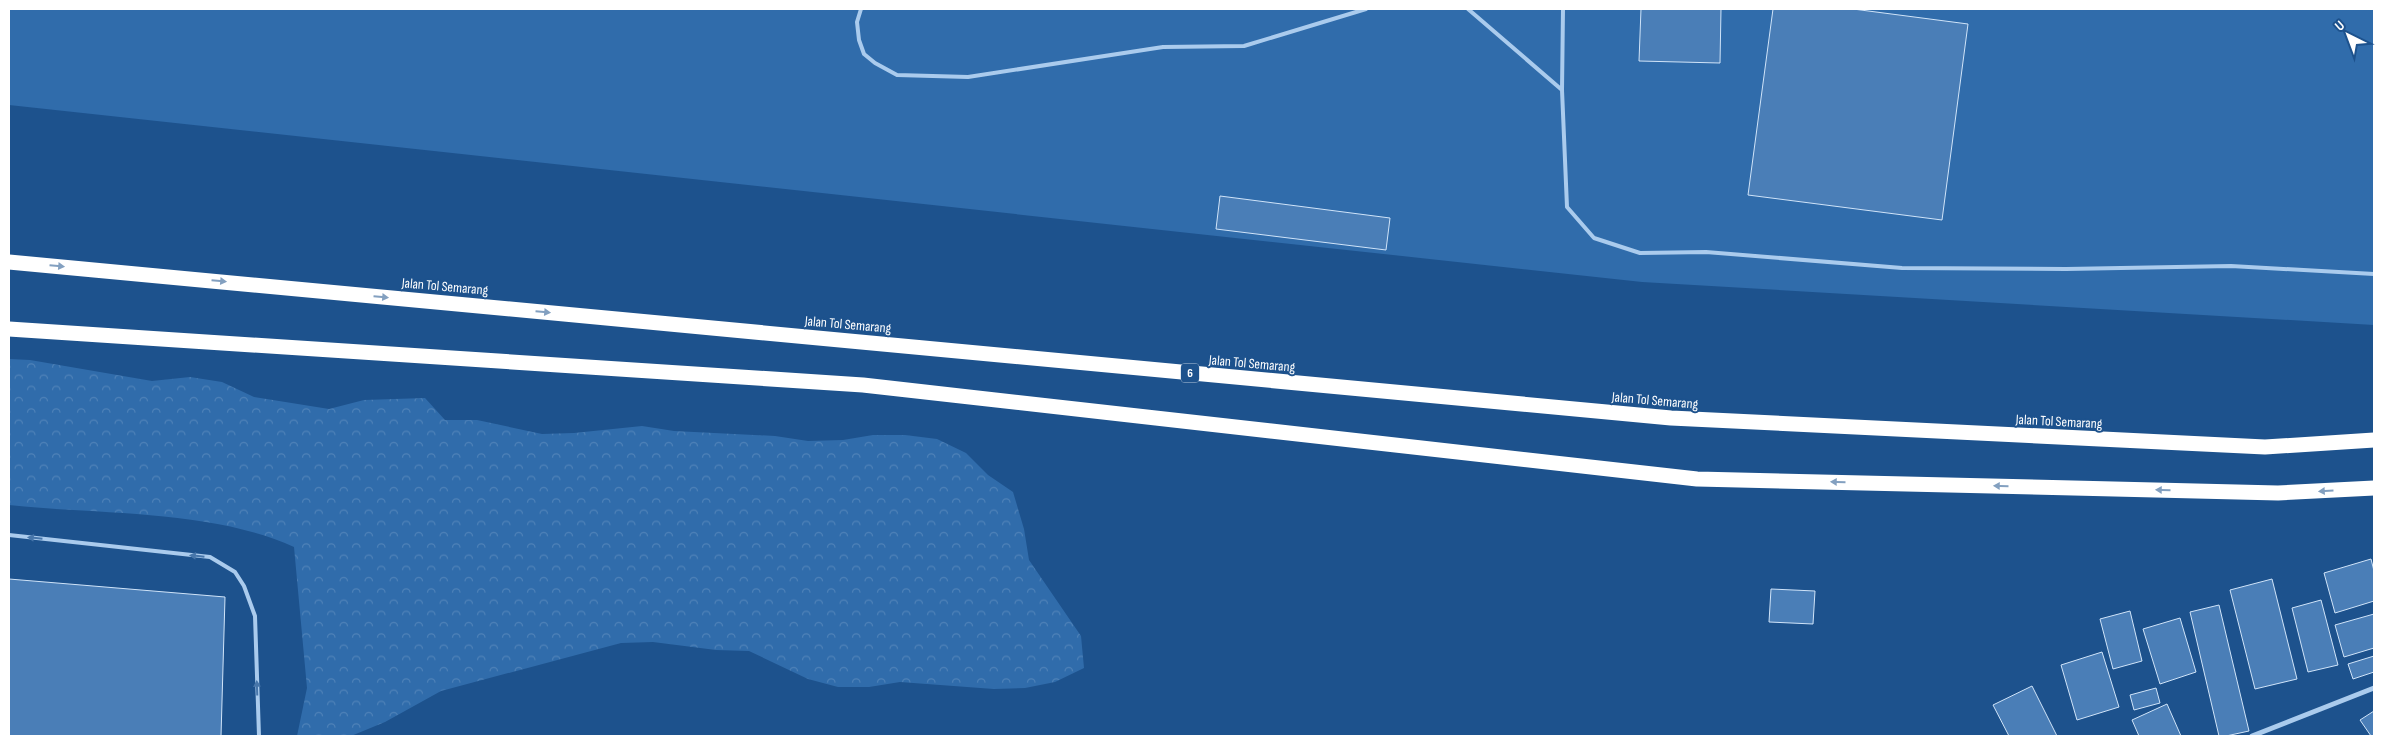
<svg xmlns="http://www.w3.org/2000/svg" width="2383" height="745" viewBox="0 0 2383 745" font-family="'Sofia Sans Condensed',sans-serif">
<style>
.forest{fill:url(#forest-crowns)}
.pitch{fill:#306cab}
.building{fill:#4a7eb7;stroke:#d0e4f9}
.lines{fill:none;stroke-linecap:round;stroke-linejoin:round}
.lane{stroke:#aacbed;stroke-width:4}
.street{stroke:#aacbed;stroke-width:5}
.highway{stroke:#fff;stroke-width:15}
.oneway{fill:#83a0c0}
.oneway2{fill:#4776aa}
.labels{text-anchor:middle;stroke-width:4;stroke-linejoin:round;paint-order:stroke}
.shield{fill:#1d528d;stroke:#bbcbdd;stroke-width:1}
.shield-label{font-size:12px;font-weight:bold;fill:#fff}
.street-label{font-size:14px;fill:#fff;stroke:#1d528d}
</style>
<defs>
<pattern id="forest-crowns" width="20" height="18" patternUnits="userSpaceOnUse" patternTransform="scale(1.25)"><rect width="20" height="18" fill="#306cab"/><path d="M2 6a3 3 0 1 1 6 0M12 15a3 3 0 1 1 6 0" fill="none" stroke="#4f82b8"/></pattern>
</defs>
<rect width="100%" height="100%" fill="#1d528d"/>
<!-- forest -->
<path class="forest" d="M9,359L30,360L152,381L190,377L222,382L254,397L329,409L364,400L425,398L445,420H477L542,434L574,433L642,426L674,431L775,436L808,441L843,440L873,435H905L937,439L966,453L988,475L1013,492L1024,529L1029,560L1081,636L1084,668L1055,682L1025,688L994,689L900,682L869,687H838L808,679L749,651L716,650L653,642L621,643L441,691L385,722L351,736H297L307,688L294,547C210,509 100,515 9,505Z"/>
<!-- pitch -->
<path class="pitch" d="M9,9H2374V325L1642,282L9,105Z"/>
<!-- building -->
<path class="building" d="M1641,9H1721L1720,63L1639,61Z
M1773,9H1853L1968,24L1942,220L1748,195Z
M1220,196L1390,218L1386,250L1216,229Z
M2371,559L2374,571V601L2335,613L2324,573Z
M9,579L225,597L221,736H9Z
M2272,579L2297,679L2255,689L2230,590Z
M1771,589L1815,591L1813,624L1769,622Z
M2321,600L2338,665L2308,672L2292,608Z
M2219,605L2249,731L2226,736H2219L2190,612Z
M2130,611L2142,661L2113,669L2100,619Z
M2374,614V648L2344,657L2335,625Z
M2180,618L2196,672L2160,684L2143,629Z
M2102,652L2119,707L2077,720L2061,665Z
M2374,656V672L2353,679L2348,664Z
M2032,686L2057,736H2009L1993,705Z
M2156,688L2160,703L2134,710L2130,695Z
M2167,704L2181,736H2139L2132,720Z
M2374,711V736H2371L2360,720Z"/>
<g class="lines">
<!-- lane -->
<path class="lane" d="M861,9L857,22L859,40L864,54L875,63L897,75L968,77L1163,47L1244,46L1366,9
M1468,9L1562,90
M1563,9L1562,90L1567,207L1594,238L1640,253L1706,252L1902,268L2066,269L2231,266L2374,274
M9,535L210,557L235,572L244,586L255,616L259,736"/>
<!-- street -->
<path class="street" d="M2252,736L2374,688"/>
<!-- highway -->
<path class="highway" d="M9,262L1671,418L2265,447L2374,440
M9,329L863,385L1697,479L2278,493L2374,488"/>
</g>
<!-- one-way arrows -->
<defs><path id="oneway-solid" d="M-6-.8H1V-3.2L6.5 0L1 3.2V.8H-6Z" transform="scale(1.25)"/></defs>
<g class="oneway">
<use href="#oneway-solid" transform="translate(57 266) rotate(5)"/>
<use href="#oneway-solid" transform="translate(219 281) rotate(5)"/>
<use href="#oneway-solid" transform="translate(381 297) rotate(5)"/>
<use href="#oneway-solid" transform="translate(543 312) rotate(5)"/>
<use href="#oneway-solid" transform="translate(1838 482) rotate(-179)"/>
<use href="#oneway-solid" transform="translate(2001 486) rotate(-179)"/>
<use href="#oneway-solid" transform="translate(2163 490) rotate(-179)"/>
<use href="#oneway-solid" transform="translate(2326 491) rotate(177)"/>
</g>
<g class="oneway2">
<use href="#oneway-solid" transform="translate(35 538) rotate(-174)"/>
<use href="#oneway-solid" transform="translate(197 556) rotate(-174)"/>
<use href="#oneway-solid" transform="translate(257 688) rotate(-92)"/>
</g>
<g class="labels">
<!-- shield labels -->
<rect class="shield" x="1181" y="363.5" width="18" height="19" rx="4"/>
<g class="shield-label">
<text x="1190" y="377">6</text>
</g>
<!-- street labels -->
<g class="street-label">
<text transform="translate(445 286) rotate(5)" y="5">Jalan Tol Semarang</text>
<text transform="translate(848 324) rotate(5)" y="5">Jalan Tol Semarang</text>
<text transform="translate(1252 363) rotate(5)" y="5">Jalan Tol Semarang</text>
<text transform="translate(1655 400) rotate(5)" y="5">Jalan Tol Semarang</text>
<text transform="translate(2059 421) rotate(3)" y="5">Jalan Tol Semarang</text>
</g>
</g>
<!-- border -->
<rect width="2383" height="745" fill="none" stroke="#ffffff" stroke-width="20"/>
<!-- north arrow -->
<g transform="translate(2348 35) rotate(318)" stroke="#1d528d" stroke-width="4" paint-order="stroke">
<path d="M0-4L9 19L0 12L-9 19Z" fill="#ffffff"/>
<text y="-8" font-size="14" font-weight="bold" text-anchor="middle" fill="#ffffff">U</text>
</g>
</svg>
